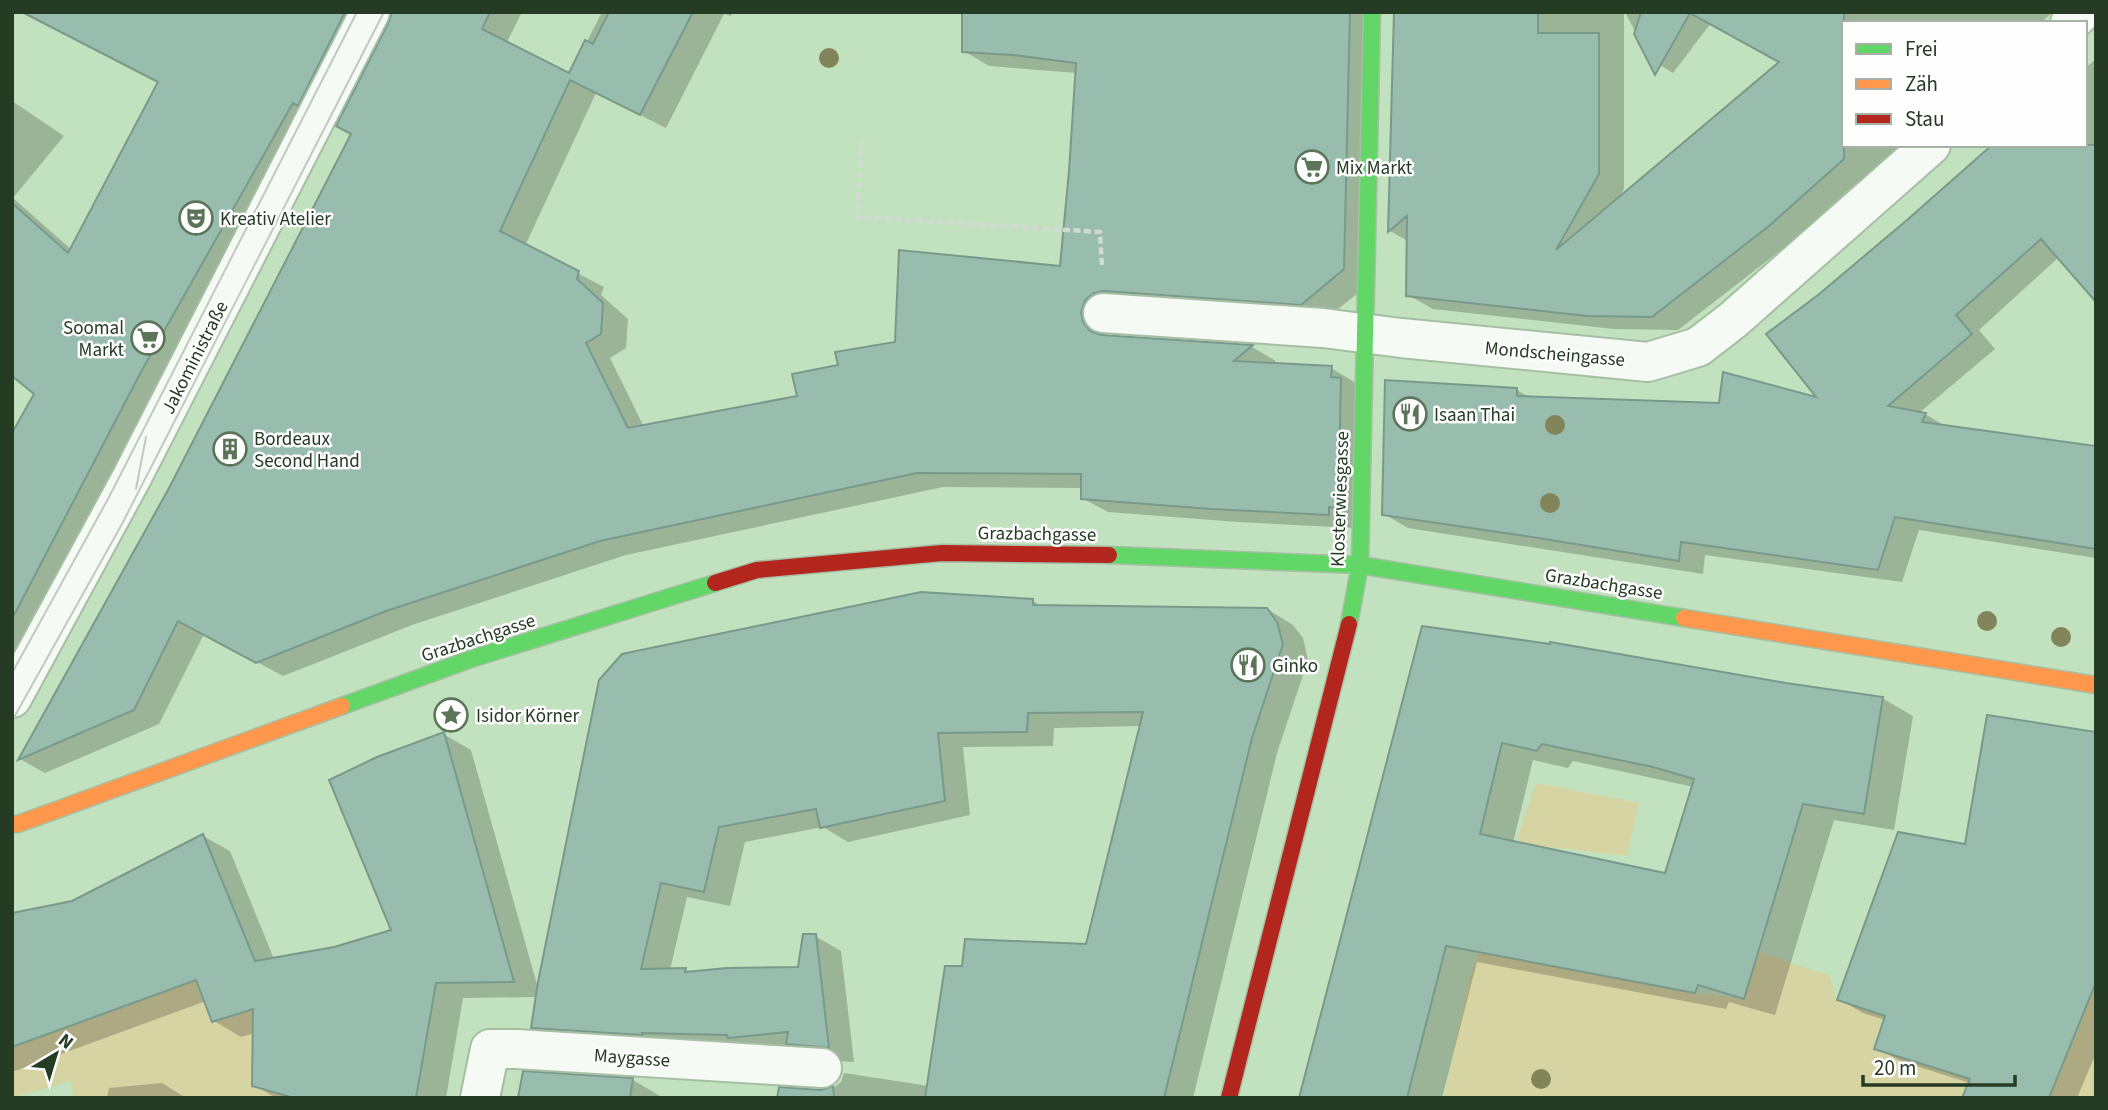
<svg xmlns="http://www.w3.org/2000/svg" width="2108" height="1110" viewBox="0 0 2108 1110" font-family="'Source Sans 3',sans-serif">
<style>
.green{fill:#d7d4a4}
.shadow{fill:#0003;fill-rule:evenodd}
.building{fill:#98bcae;stroke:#799a8b;stroke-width:2;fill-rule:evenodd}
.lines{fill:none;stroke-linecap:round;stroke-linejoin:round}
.street-casing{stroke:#a6bfa4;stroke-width:42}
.fast-casing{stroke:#a6bfa4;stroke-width:19}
.slow-casing{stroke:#a6bfa4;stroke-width:19}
.jam-casing{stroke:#a6bfa4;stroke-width:19}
.path{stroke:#d1dbd1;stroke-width:4.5;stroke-dasharray:7 3.5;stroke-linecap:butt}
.street{stroke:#f6faf5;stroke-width:38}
.fast{stroke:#63d668;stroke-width:16}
.slow{stroke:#ff974d;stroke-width:16}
.jam{stroke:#b3261e;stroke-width:16}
.tram{stroke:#c1cac0;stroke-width:2}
.tree{fill:#828559}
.labels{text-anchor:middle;stroke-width:5;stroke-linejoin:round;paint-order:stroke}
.poi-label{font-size:19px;fill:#253b23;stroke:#fefefe;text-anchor:start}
.street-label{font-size:19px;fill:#253b23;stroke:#fefefe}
</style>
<rect width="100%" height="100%" fill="#c2e1be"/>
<!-- green -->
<path class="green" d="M1536,783L1639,803L1627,856L1550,847L1515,959L1695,993L1744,999L1758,952L1830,976L1837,1000L1885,1016L1875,1048L1982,1050L1962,1097L1444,1098L1468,983Z
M196,980L213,1022L271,1004L294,1098H74L71,1081L12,1098V1022Z
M2096,985V1098H2050L2092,996Z"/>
<!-- shadow -->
<path class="shadow" d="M217,12H379L12,681V437L37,394L12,374V101L64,136L13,198L72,250L160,83L71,37Z
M393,12H522L507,42L570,75L602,12H733L731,16L724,14L666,128L596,93L525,246L604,287L601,295L628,319L626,348L610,358L644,427L799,397L840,367L897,343L1061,268L1071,171L1077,73L989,66L964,51V12H1381L1369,284L1327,318L1106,327L1108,337L1252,347L1276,361L1272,365L1331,368L1356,383L1354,528L1238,522L1108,512L1082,498L1083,488L943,487L626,555L412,625L283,676L204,634L159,724L45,773L20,759L171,489L353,134Z
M1396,12H1624V189L1618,200L1781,62L1711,23L1673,73L1649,58L1625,12H2053L2040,23H1844V145H1902L1845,193L1794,240L1678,330L1614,329L1433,309L1408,295V241L1390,231Z
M2096,59V299L2059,257L1979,330L1995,349L1919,413L1925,414L1947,427L2096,448V558L1919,530L1902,582L1705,555L1703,574L1408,528L1384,514L1517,390L1531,398L1720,405L1821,400L2085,145V68Z
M1033,601L1043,607L1267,609L1293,625L1303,638L1308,660L1277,753L1193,1098H779L832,1089L841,1082L844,1073L929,1086L964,968L1088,945L1141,726L1054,728L1053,746L963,747L970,815L848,842L823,827L745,842L730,906L687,897L670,970H685L692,973L799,969L815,936L841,951L854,1062L559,1042L533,1027L537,997L463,998L446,1098H276L254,1085L255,1033L241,1037L214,1021L206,1001L12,1072V915L73,903L203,836L230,851L274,959L334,948L394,931L443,734L471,750L538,988L601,681Z
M1423,628L1882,698L1913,716L1894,830L1834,820L1775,1015L1729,1002L1726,1009L1477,962L1442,1098H1301ZM1533,760L1568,768L1573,761L1694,787L1667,875L1513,843Z
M2096,734V1053L2077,1098H1964L1970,1083L1900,1061L1877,1048L1885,1020L1863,1013L1839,999L1967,846Z
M524,1073L633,1080L660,1096V1098H519Z
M162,1083L186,1098H107L109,1088Z"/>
<!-- building -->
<path class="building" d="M22,12H345L298,106L293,103L142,370L12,619V433L34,394L12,376V203L68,253L158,82Z
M392,12H490L482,29L569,73L585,40L593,44L609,12H693L640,115L570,80L500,231L579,271L577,279L603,303L601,334L586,343L628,428L797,396L792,374L838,365L835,352L895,342L899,250L1060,266L1069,171L1076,63L1013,55L962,52V12H1350L1344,269L1301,305L1104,291L1094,293L1085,300L1081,312L1083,322L1090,331L1101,335L1253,345L1234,361L1332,366L1331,377L1341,378L1338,508L1329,507V515L1211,509L1081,499V474L917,473L600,541L386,611L256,663L178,621L134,710L18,760L169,488L351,134L336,126L389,22Z
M1394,12H1538V33H1599V174L1556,250L1779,62L1690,13L1655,75L1634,34L1641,12H1844V159L1769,226L1652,317L1587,316L1406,296L1407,216L1388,232Z
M1992,145H2096V302L2041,239L1956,315L1972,334L1888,406L1926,413L1922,422L2096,446V549L1895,517L1878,570L1681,542L1679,561L1532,537L1382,515L1385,380L1517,388V396L1719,403L1723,372L1816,397L1766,334L1818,295L1907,220Z
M921,592L1033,599V605L1267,608L1277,622L1283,644L1252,738L1164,1098H925L945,966H962L965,939L1086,944L1143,712L1028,713L1027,732L938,733L945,801L820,828L816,809L719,827L704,892L661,883L641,969L686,968L685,972L727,968L798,967L803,934H816L829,1048L786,1044L788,1032L728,1038L727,1035L642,1033V1035L531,1028L538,982L599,680L622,654Z
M1422,626L1550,644V642L1786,683L1883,697L1864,814L1803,804L1744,999L1698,985L1695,993L1446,946L1407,1098H1299ZM1502,743L1537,751L1542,744L1653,767L1694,779L1665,873L1480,834Z
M1987,715L2096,732V982L2049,1098H1962L1970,1079L1874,1049L1885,1016L1837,1000L1898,832L1965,844Z
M444,732L514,982L436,983L416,1098H294L252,1086L253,1009L212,1022L196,980L12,1047V913L72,901L203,834L255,961L334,947L391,930L329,780L377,757Z
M523,1071L633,1078L630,1098H518Z
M833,1086L834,1098H777L779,1087L821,1090Z"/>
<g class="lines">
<defs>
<path id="street" d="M2070,23L2082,12
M1103,313L1323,328L1401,338L1648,362L1698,347L1733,320L1931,145
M12,698L132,477L370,12
M480,1098L490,1049H516L822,1068"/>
<path id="fast" d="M1109,555L1360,565L1684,618
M1349,624L1360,565L1372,12
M342,706L471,659L715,583"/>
<path id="slow" d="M1684,618L2096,685
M12,824H18L342,706"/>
<path id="jam" d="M715,583L757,570L942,553L1109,555
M1229,1098L1349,624"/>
</defs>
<!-- street casing -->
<use href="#street" class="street-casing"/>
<!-- fast casing -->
<use href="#fast" class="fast-casing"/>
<!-- slow casing -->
<use href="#slow" class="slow-casing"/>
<!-- jam casing -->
<use href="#jam" class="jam-casing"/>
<!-- path -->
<path class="path" d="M862,140L857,217L1100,232L1102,268"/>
<!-- street -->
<use href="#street" class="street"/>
<!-- fast -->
<use href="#fast" class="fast"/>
<!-- slow -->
<use href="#slow" class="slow"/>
<!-- jam -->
<use href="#jam" class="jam"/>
<!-- tram -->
<path class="tram" d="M136,489L146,437
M12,673L108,499L357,12
M12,721L122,524L384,12"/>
</g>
<!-- trees -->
<g class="tree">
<circle cx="829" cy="58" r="10"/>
<circle cx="1555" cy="425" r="10"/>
<circle cx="1550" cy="503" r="10"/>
<circle cx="1987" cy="621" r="10"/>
<circle cx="2061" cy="637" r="10"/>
<circle cx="1541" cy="1079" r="10"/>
</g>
<!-- icons -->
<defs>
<symbol id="supermarket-ring" viewBox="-11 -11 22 22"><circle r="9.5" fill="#fefefe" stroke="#5c7559" stroke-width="1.5"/><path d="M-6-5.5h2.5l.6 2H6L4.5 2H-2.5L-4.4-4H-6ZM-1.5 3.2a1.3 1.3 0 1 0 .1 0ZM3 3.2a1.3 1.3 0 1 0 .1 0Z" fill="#5c7559"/></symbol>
<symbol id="theatre-ring" viewBox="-11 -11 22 22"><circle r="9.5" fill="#fefefe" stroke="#5c7559" stroke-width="1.5"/><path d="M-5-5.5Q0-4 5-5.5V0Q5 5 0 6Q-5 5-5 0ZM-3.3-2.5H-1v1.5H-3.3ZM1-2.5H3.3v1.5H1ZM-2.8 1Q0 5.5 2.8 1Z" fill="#5c7559"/></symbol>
<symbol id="restaurant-ring" viewBox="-11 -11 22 22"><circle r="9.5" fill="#fefefe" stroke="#5c7559" stroke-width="1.5"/><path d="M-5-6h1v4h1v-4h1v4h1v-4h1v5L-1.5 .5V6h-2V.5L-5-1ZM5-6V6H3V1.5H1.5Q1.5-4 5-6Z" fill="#5c7559"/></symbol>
<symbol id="building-ring" viewBox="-11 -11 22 22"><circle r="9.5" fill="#fefefe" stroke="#5c7559" stroke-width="1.5"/><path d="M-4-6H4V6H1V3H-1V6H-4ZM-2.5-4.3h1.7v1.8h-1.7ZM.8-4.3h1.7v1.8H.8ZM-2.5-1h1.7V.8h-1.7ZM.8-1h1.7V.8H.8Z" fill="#5c7559"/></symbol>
<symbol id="sight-ring" viewBox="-11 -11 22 22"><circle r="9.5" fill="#fefefe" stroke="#5c7559" stroke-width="1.5"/><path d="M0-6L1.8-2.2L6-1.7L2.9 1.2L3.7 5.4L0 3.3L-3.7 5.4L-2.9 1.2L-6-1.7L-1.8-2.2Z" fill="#5c7559"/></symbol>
</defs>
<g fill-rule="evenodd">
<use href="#supermarket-ring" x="1293" y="148" width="38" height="38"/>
<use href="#theatre-ring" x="177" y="199" width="38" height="38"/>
<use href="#supermarket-ring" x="129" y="319" width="38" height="38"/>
<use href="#restaurant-ring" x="1391" y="395" width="38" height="38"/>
<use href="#building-ring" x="211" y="430" width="38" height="38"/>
<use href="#restaurant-ring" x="1229" y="646" width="38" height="38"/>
<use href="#sight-ring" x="432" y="696" width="38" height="38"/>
</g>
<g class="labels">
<!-- poi labels -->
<g class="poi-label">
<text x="1336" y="174">Mix Markt</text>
<text x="220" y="225">Kreativ Atelier</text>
<text x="124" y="334" text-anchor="end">Soomal<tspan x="124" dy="22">Markt</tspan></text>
<text x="1434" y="421">Isaan Thai</text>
<text x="254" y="445">Bordeaux<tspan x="254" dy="22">Second Hand</tspan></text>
<text x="1272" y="672">Ginko</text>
<text x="476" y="722">Isidor Körner</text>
</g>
<!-- street labels -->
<g class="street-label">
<text transform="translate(1555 353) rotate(5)" y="7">Mondscheingasse</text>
<text transform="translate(194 357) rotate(-63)" y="7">Jakoministraße</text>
<text transform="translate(1339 499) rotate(-88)" y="7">Klosterwiesgasse</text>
<text transform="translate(1037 533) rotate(1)" y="7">Grazbachgasse</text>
<text transform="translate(1604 583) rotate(9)" y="7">Grazbachgasse</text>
<text transform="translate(478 637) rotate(-18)" y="7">Grazbachgasse</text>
<text transform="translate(632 1057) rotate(4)" y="7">Maygasse</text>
</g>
</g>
<!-- border -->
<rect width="2108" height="1110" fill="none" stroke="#253b23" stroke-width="28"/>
<!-- legend -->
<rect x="1842" y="21" width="245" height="126" fill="#fefefe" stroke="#a7b0a6" stroke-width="2"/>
<rect x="1856" y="44" width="35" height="10" fill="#63d668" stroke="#a7b0a6" stroke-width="2"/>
<text x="1905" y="56" font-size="21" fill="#253b23">Frei</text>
<rect x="1856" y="79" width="35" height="10" fill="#ff974d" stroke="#a7b0a6" stroke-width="2"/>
<text x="1905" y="91" font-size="21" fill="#253b23">Zäh</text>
<rect x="1856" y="114" width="35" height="10" fill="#b3261e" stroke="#a7b0a6" stroke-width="2"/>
<text x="1905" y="126" font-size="21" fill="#253b23">Stau</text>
<!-- north arrow -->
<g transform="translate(56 1054) rotate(38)" stroke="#fefefe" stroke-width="5" paint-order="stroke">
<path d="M0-5L12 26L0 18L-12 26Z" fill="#253b23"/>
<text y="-10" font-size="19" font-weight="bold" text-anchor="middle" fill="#253b23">N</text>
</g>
<!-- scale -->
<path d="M1863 1075v10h152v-10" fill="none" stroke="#253b23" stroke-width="3.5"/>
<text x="1874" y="1075" font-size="21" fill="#253b23" stroke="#fefefe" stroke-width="5" paint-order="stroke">20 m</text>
</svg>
